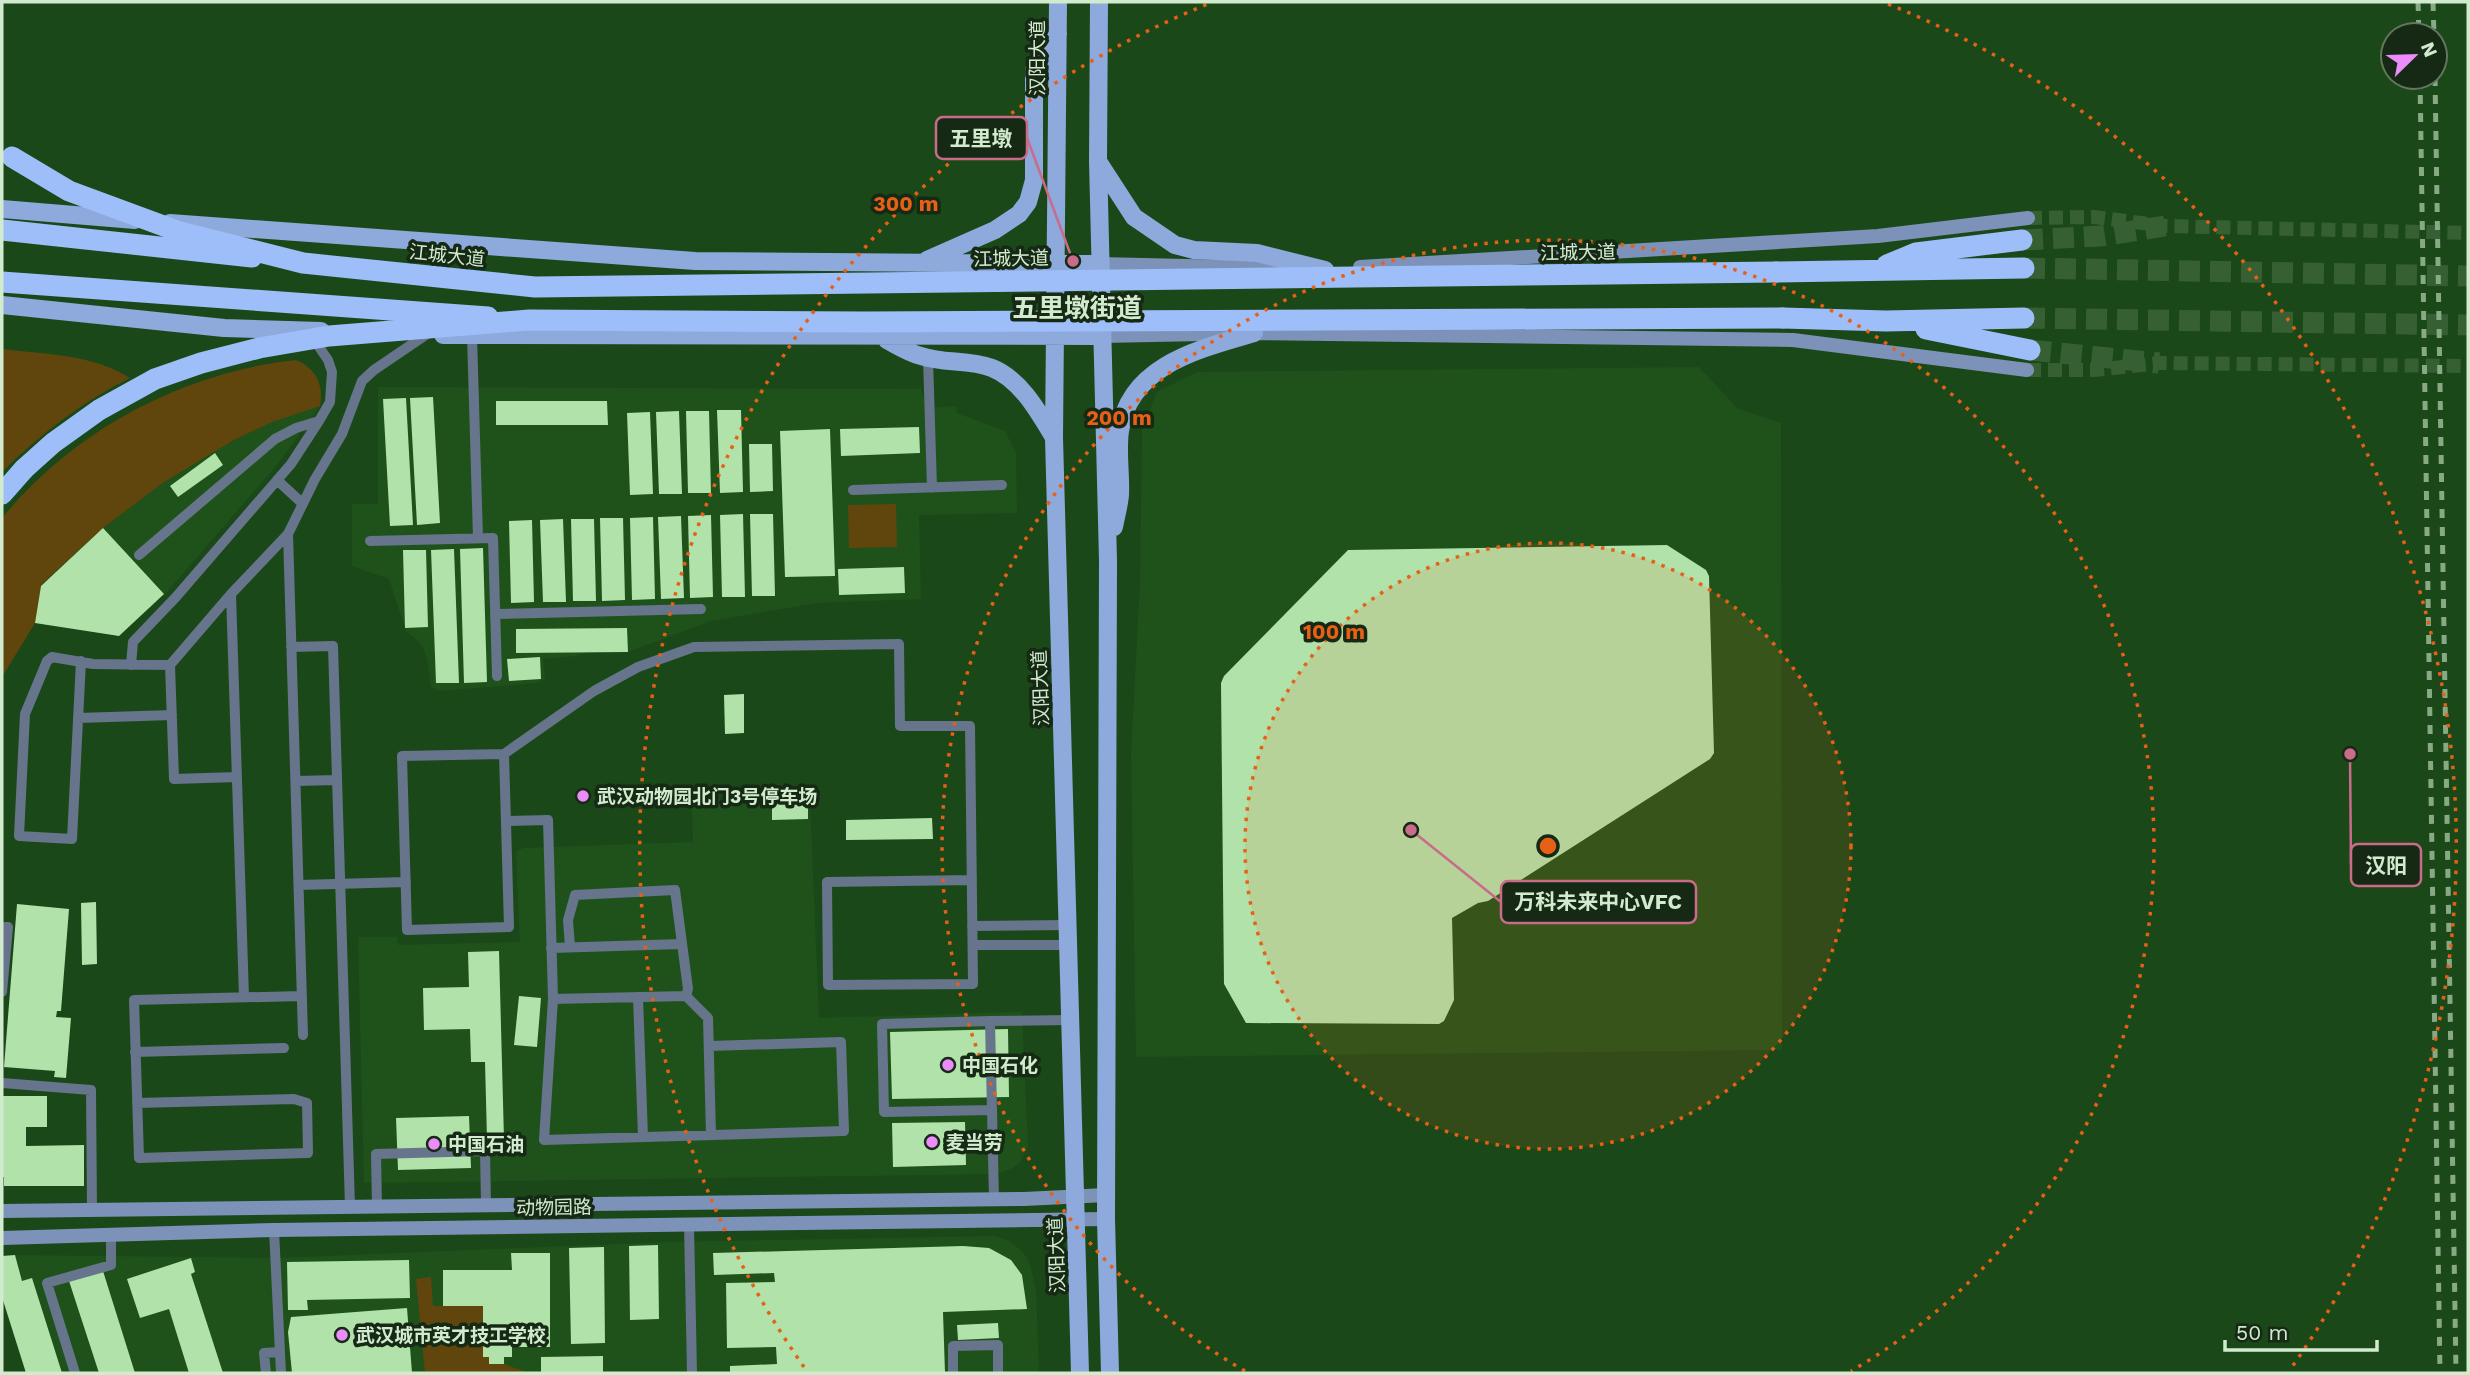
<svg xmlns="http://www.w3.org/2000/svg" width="2470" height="1375" viewBox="0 0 2470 1375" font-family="'Work Sans','Noto Sans SC',sans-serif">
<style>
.built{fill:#1f521b}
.green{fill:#60460c}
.building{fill:#b0e2aa}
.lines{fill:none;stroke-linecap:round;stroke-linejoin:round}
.secondary-tunnel{stroke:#366033;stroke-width:14;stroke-dasharray:14 7;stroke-linecap:butt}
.highway-tunnel{stroke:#366033;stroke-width:21;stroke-dasharray:21 10;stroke-linecap:butt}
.lane{stroke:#66748c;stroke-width:10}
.secondary{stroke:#7d92b9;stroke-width:14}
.primary{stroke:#8ea9db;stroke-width:18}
.highway{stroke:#9ebef9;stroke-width:21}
.rail{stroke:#88a985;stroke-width:5;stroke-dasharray:9 9;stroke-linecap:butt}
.highway-bridge{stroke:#9ebef9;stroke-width:21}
.ring{fill:none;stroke:#e76016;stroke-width:3.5;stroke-dasharray:3.5 7}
.poi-dot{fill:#ec8cfa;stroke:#162914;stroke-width:2.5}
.labels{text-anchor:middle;stroke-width:7;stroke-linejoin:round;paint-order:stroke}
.street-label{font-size:19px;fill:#d2ebcf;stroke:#162914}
.poi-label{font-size:19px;font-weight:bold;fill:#d2ebcf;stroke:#162914;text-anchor:start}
.district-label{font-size:26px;font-weight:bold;fill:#d2ebcf;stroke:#162914}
.centre{fill:#e76016;stroke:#162914;stroke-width:3.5}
.ring-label{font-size:21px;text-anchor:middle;font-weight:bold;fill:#e76016;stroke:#162914;stroke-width:7;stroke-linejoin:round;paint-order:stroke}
.leader{fill:none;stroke:#c86c89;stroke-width:2.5}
.callout-dot{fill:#c86c89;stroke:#162914;stroke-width:2.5}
.callout{fill:#162914;stroke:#c86c89;stroke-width:2.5}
.callout-label{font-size:21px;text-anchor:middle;font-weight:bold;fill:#d2ebcf}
</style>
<rect width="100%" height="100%" fill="#1b4818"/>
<!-- built -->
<path class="built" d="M1699,367L1738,409L1781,423L1782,1050L1136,1057L1131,754L1140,583L1142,429L1157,392L1197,372Z
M378,387L921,389L927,408L956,406L957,413L1005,431L1016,453L1017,513L919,515L921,599L817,603L711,621L628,652H588L576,656L543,659L545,679L537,683L439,691L431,687L427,659L423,648L418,641L406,631L389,579L352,566V504H378Z
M320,406L277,465L165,594L119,636L35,623L41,586L103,528L164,482L234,440L271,422Z
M810,801L819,1018L1022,1012L1028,1147L1020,1162L1013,1168L995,1174L364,1183L358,937H397L398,945L520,942L516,853L518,850L524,848L693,842L692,805Z
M995,1236L1009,1241L1018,1248L1026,1256L1030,1265L1036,1290L1039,1373H26L2,1297V1288L22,1281L15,1255L275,1258L667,1242Z"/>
<!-- green -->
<path class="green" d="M2,349C48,355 89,353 130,378C82,402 40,434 2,472Z
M296,360C316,368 324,385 320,406L272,422L234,440L164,482L103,528L41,585L35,623L2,677V518C74,430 183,372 296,360Z
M896,504L897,547L849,548L848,505Z
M431,1277L433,1306H483V1357H489V1364H504L529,1373H425L416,1279Z"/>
<!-- building -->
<path class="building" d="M433,397L440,523L417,525L410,398Z
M406,398L413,525L390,526L383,399Z
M496,401H607L608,425H496Z
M717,410H741L743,492L720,493Z
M679,411L682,494H659L656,412Z
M686,411H709L711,493H688Z
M650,412L653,494L630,495L627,413Z
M919,427L920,453L841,456L840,429Z
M830,429L835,576L785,577L780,431Z
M749,444H772L773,491L750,492Z
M215,453L223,465L178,497L170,486Z
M743,514L745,597H722L720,515Z
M750,514H773L775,596H752Z
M711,515L713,597L690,598L688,516Z
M681,516L684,598L661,599L658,517Z
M653,517L655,599L632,600L630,518Z
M600,518H623L625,600L602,601Z
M563,519L566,602H543L540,520Z
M571,519H594L596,601H573Z
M532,520L534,602L511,603L509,521Z
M103,528L164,594L119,636L35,623L41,586Z
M1667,545L1706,570L1709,576L1714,753L1710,759L1488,901L1478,903L1452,918L1454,1000L1444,1021L1439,1024L1246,1023L1224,984L1221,683L1224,676L1348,550Z
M483,548L487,682L464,683L460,549Z
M454,549L459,683H436L431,550Z
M403,550H426L428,627L405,628Z
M904,567L905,593L839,595L838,569Z
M627,628L628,652L516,653V629Z
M540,657L541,679L509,681L507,659Z
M744,694V733L725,734L724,695Z
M808,801V819L772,820V802Z
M932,818L933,839L846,840V820Z
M96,902L97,964L82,965L81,903Z
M17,904L69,909L61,1011H57L56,1017L71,1018L66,1078L54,1077L55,1071L4,1067Z
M499,951L504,1139H487L485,1062H471L470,1029L424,1030L423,988L469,987L468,952Z
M519,996L541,998L537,1047L514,1045Z
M1008,1029L1009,1097L892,1099L890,1032Z
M2,1096H47V1127H26V1146L84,1145V1186H4V1177H2Z
M469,1116L471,1168L398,1170L396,1118Z
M965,1122L966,1165L893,1167L892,1123Z
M658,1245L659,1319L630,1320L629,1246Z
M963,1246L989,1248L1011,1260L1022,1275L1027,1309L943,1312L945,1373H730V1366L777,1364L776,1347L727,1348L726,1283L775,1282L774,1273L714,1275L713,1253Z
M604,1247L605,1343L571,1344L569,1248Z
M511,1253H550V1347H512V1357H504V1364H489V1357H483V1306H443V1270H512Z
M15,1255L22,1281L32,1278L62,1373H26L2,1297V1256Z
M191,1258L195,1272L191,1274L223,1373H189L169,1309L140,1318L127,1279Z
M409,1260L410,1298L307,1300L308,1310H288L287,1262Z
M103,1271L135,1373H99L69,1281Z
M407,1308L412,1373H292L288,1332L291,1317Z
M998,1323L999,1338L958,1340L957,1325Z
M603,1356V1373H541V1357Z"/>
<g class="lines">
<!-- secondary-tunnel -->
<path class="secondary-tunnel" d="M2028,218L2094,217L2165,226L2468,233
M2027,370H2094L2159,363L2468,366"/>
<!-- highway-tunnel -->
<path class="highway-tunnel" d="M2022,240L2101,236L2165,226
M2024,268L2468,276
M2024,318L2468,325
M2030,350L2159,363"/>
<!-- lane -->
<path class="lane" d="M472,336L478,538
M928,358L932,488
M277,480L302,503
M853,490L1002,485
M288,534L303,1035
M370,541L493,538L497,676
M139,555L275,439L296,428L319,421
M231,594L244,997
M495,614L701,609
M291,647L333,646L350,1207
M81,661L72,839L19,836L25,714L47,661L52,657L93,664L170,665L231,594L288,534L315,479L342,434L362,381L374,370L427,334
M131,665L133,642L176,597L291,464L319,421L330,402L332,372L328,360L313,338
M170,665L174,779L237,777
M78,718L172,715
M504,754L509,927L407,930L402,756L504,754L594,691L638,667L694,647L899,644L900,726H970L973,984L828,985L827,882L972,880
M296,781L337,780
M506,821L548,820L553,999L686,996L708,1018L711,1135
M299,885L406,882
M972,926L1068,925
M2,927H8L2,992
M973,945H1068
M570,947L568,920L575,895L675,890L688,989L686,996
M551,948L682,944
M638,997L643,1137
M553,999L544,1140L844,1131L841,1042L709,1046
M990,1021L882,1024L884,1112L992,1110
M135,1052L284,1048
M2,1083L91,1090L92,1210
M137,1103L294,1099L307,1103L308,1153L139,1158L134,1000L302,996
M994,1200L990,1021L1070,1020
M377,1207L376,1154L485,1151L486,1205
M689,1225L692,1373
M274,1230L281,1373
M75,1373L47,1283L111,1265V1234
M266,1373L264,1353L280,1352
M953,1373V1346L998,1345V1373"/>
<!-- secondary -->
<path class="secondary" d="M1100,264L1273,268
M1360,267L1878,236L2028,218
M1101,336L1254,333L1793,340L2027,370
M2,1211L1024,1199L1106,1195
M2,1238L274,1230L1106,1219"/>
<!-- primary -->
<path class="primary" d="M1058,2L1054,438L1080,1373
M1099,2L1098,161L1108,561L1106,1219L1110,1373
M1099,163L1134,217L1175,245L1194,250L1257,253L1325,270
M2,209L135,220
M170,223L695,261L1100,264
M927,260L995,230L1019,214L1028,202L1034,180V70L1058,34
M2,305L224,328L321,331
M443,335L1101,336
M887,340C898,346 909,353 921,356C944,364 969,359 992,368C1020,379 1038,411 1053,436
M1114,527C1116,516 1119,506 1120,495C1121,474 1117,452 1120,431C1129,365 1200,349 1254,333"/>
<!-- highway -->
<path class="highway" d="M2,230L252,257
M1887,265L1916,253L2022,240
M1776,272L2024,268
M2,282L488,317
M1783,318L1886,321L2024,318
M1926,329L2030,350
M2,494L24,469"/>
<!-- rail -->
<path class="rail" d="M2418,2L2419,35
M2433,2L2434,35
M2420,77L2440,1373
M2435,77L2456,1373"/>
<!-- highway-bridge -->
<path class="highway-bridge" d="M12,157L69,191L180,232L303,263L535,287L1776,272
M24,469L53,443L99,410L155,379L201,363L259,348L329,336L529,320L866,322L1783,318"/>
</g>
<!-- distance rings -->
<circle cx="1548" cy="846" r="303" fill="#e76016" fill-opacity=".12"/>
<g class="ring">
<circle cx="1548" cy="846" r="303"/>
<path d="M1245 1371A606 606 0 1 1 1851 1371"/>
<path d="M804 1367A908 908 0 0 1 1208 4M1888 4A908 908 0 0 1 2292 1367"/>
</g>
<!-- markers -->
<g class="poi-dot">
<circle cx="583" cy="796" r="7"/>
<circle cx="948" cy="1065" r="7"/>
<circle cx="932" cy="1142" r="7"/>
<circle cx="434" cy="1144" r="7"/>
<circle cx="342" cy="1335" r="7"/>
</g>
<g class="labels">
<!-- street labels -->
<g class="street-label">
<text transform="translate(1037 58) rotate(-90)" y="7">汉阳大道</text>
<text transform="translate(1578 252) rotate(-1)" y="7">江城大道</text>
<text transform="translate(447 255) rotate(6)" y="7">江城大道</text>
<text transform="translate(1011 258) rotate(-1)" y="7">江城大道</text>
<text transform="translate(1040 688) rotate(-92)" y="7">汉阳大道</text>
<text transform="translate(554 1207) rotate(-1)" y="7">动物园路</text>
<text transform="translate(1056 1255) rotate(-92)" y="7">汉阳大道</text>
</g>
<!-- poi labels -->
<g class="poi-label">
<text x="597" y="803">武汉动物园北门3号停车场</text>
<text x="962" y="1072">中国石化</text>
<text x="946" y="1149">麦当劳</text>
<text x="448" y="1151">中国石油</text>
<text x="356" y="1342">武汉城市英才技工学校</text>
</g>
<!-- district labels -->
<g class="district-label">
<text x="1077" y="317">五里墩街道</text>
</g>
</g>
<circle cx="1548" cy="846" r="10" class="centre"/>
<g class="ring-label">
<text x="906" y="211">300 m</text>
<text x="1119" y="425">200 m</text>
<text x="1334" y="639">100 m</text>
</g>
<!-- callouts -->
<path class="leader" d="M1073 261L1027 138M2350 754L2351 865M1411 830L1501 902"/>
<g class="callout-dot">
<circle cx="1073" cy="261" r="7"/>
<circle cx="2350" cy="754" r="7"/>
<circle cx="1411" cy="830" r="7"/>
</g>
<g class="callout">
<rect x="936" y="117" width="91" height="42" rx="7"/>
<rect x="2351" y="844" width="70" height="42" rx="7"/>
<rect x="1501" y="881" width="195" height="42" rx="7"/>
</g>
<g class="callout-label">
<text x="981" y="146">五里墩</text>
<text x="2386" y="873">汉阳</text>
<text x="1598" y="909">万科未来中心VFC</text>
</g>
<!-- border -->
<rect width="2470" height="1375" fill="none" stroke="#d2ebcf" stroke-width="7"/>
<!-- north arrow -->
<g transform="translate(2414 56) rotate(67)"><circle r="33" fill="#162914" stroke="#61775f" stroke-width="2"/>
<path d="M0-5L12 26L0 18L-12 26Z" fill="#ec8cfa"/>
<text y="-10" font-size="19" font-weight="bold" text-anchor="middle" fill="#d2ebcf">N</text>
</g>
<!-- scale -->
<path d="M2225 1340v10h152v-10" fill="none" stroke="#d2ebcf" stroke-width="3.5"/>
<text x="2236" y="1340" font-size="21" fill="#d2ebcf" stroke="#162914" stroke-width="5" paint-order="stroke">50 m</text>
</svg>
